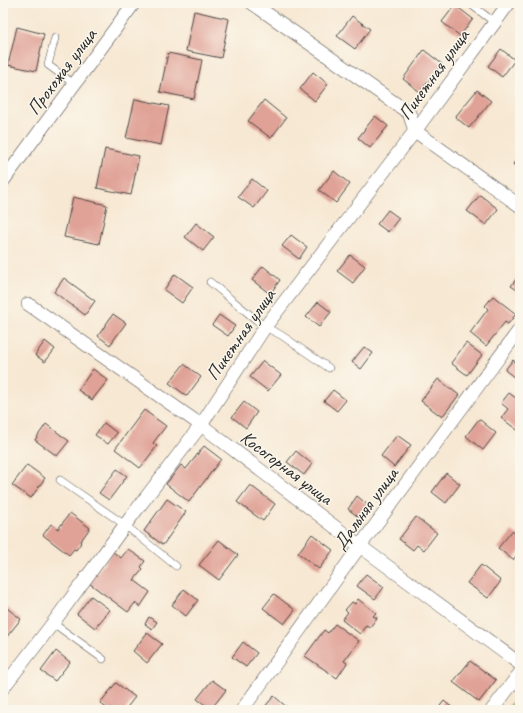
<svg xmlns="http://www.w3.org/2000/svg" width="523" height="713" viewBox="0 0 523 713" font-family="Caveat,sans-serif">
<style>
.green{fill:#acc166;stroke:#6c7648}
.building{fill:#e0a196}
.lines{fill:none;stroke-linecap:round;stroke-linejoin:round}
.service-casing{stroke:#4a4744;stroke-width:8}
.minor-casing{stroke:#4a4744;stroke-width:14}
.service{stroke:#fff;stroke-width:7}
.minor{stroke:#fff;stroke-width:13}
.labels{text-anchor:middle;stroke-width:3;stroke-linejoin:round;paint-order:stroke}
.street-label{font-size:19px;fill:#2b2b2b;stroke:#fbf7ec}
</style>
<rect width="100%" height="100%" fill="#fbf7ec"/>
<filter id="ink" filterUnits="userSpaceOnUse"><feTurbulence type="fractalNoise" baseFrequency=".025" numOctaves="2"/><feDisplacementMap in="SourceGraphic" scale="8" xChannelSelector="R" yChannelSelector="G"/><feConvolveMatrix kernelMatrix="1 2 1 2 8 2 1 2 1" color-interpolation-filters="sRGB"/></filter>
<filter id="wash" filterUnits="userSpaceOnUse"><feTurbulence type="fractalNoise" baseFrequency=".012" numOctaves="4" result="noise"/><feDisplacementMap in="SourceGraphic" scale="16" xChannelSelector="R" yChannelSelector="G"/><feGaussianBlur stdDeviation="0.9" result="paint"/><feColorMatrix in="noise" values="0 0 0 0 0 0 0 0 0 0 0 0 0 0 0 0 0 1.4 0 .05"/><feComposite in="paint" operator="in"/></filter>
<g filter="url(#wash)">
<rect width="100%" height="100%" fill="#f7e8d3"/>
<!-- green -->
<path class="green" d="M520,694V710H506Z"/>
<g id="blocks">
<!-- building -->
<path class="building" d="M455,5L473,19L460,36L442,22Z
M194,11L229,19L221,58L186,51Z
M352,16L370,29L355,49L337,36Z
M17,27L44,34L36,71L8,65Z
M501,49L515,60L502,77L488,66Z
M424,50L442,64L420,92L403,79Z
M168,53L202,60L194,99L160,92Z
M313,72L328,84L315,101L300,89Z
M477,90L491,101L469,128L455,117Z
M135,99L169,106L161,145L126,138Z
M264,100L286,118L271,138L248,121Z
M375,116L388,126L370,148L358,138Z
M105,149L139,156L131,195L97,188Z
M520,155V170L513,164Z
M334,171L350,184L336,203L319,190Z
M252,179L267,191L254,208L238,197Z
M480,195L498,209L486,225L467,211Z
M73,197L107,205L99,244L64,237Z
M388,210L399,218L388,232L377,224Z
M196,223L214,237L203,251L185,237Z
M291,235L307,247L299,259L282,246Z
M350,255L365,266L353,283L337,271Z
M263,266L280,280L270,294L252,280Z
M175,274L193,287L182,303L164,290Z
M520,274V292L511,286Z
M64,278L95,301L85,315L54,292Z
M493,296L516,314L508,324L505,322L486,346L470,333L488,309L485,306Z
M318,302L331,312L319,327L306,317Z
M113,314L126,323L110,345L98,336Z
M219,315L235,326L228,336L212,325Z
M45,341L55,349L45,362L35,355Z
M466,343L482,355L467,375L451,363Z
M364,347L373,353L361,369L352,362Z
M513,360L520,366V382L505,370Z
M263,361L281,375L268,391L250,377Z
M184,364L201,377L187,396L169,383Z
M93,369L108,380L92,400L78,390Z
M438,379L459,395L442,417L421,401Z
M333,390L346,400L337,411L324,401Z
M509,393L520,401V432L501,418L508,409L501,403Z
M244,402L257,412L246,428L232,417Z
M144,410L166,426L153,443L157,446L140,468L115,449Z
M479,419L496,433L483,450L466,436Z
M104,423L117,433L108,444L95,435Z
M46,424L69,441L57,456L35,440Z
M397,435L411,445L394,467L381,456Z
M204,446L221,459L189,502L166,484L181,465L186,469Z
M296,451L312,464L304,475L287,462Z
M27,465L45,478L31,498L12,485Z
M117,469L127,476L109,500L99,493Z
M446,473L460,484L446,503L432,492Z
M250,485L275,504L263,521L237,502Z
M357,496L369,506L360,518L348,509Z
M167,499L186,512L163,545L144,531Z
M70,513L90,528L80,542L81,543L76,550L74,549L69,555L43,535L51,524L58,529Z
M416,517L437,533L424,550L417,545L413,550L399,539Z
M512,531L520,537V551L513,560L498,548Z
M312,534L333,550L319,569L298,553Z
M219,540L238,555L219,580L199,565Z
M128,549L145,561L141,567L143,569L134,580L150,592L140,607L135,603L128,612L89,583L113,552L121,558Z
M481,565L501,581L488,598L467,583Z
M366,574L384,587L375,599L357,586Z
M184,589L198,600L186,616L172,605Z
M274,594L295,610L284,624L263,608Z
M91,596L110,610L95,628L77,614Z
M358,599L376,613L373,616L377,618L370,627L366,625L360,634L342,620L348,612L345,610L352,602L355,604Z
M3,605L21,619L5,639L3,637Z
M149,617L157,622L152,629L145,624Z
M335,624L359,641L344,661L347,663L337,678L305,656L324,630L328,633Z
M147,633L162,644L147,663L133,651Z
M243,642L257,653L246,667L232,657Z
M56,651L70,662L55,681L41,671Z
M470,661L496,680L479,702L453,682Z
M212,680L226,690L211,709L197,699Z
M116,683L135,697L125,710H109L100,703Z
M274,696L290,710H262Z
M444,701L455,710H437Z"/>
</g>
</g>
<g filter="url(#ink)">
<use href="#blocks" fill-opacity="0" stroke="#4a4744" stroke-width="1"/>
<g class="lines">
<defs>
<path id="service" d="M469,3L494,22
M55,38L48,65L74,84
M210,282L265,327L281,335L329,368
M60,480L125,525L176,566
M53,623L103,659"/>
<path id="minor" d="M252,3L409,113L415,131L520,206
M3,181L134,3
M28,304L201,425L360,546L520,664
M3,688L53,623L125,525L201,425L265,327L415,131L509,3
M242,710L360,546L520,329
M492,710L520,673"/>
</defs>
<!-- service casing -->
<use href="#service" class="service-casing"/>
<!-- minor casing -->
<use href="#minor" class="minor-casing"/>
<!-- service -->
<use href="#service" class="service"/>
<!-- minor -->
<use href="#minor" class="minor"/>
</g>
</g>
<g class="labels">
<!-- street labels -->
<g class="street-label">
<text transform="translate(61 71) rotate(-53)" y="7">Прохожая улица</text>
<text transform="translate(433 74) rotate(-54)" y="7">Пикетная улица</text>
<text transform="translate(240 334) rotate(-55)" y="7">Пикетная улица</text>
<text transform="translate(287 467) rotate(37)" y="7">Косогорная улица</text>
<text transform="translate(365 508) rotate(-54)" y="7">Дальняя улица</text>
</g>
</g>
<!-- margin -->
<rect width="523" height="713" fill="none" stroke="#fbf7ec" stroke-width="16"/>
</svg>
